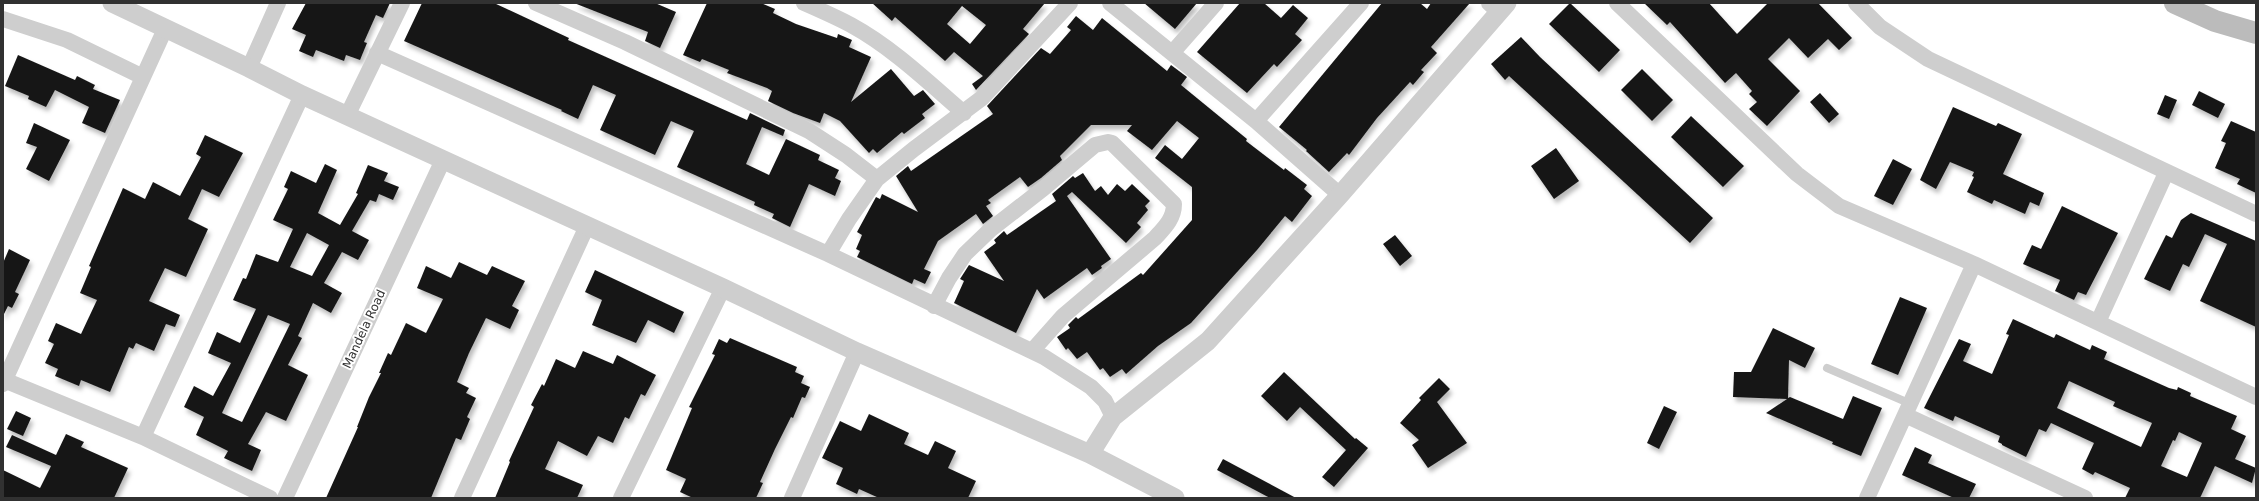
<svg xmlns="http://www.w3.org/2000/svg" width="2259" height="501" viewBox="0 0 2259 501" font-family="'DejaVu Sans',sans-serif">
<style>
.building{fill:#181818;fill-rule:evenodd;filter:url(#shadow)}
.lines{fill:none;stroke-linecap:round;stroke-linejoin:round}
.service{stroke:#cecece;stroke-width:8}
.minor{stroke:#cecece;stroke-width:16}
.tertiary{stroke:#cecece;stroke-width:19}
.secondary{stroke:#bbb;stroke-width:22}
.labels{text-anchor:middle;stroke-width:4;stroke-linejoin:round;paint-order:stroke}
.street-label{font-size:12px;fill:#313131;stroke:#fff}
</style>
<defs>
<filter id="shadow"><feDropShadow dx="2.5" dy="4.5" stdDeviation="2" flood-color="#0004"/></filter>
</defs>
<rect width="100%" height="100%" fill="#fff"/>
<!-- building -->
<path class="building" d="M306,3H390L383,18L376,15L364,42L367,43L360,60L346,55L344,61L316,50L313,57L299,51L306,35L292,29Z
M422,3H494L569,38L568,40L747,120L750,113L785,130L783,136L762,127L746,164L769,175L786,139L820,155L818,160L839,170L835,178L841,181L835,196L809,184L790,227L772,218L774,214L754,205L755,202L677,167L694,131L671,121L655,155L600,130L616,95L593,85L578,119L561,111L562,110L404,41Z
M574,3H655L676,12L660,48L645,41L648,32Z
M707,3H761L775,9L773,13L796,24L837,38L838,34L852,40L849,47L871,57L851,102L891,69L914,96L923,90L935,104L922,114L925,118L904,134L902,132L877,153L873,149L869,153L840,121L824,113L820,123L793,113L768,101L772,91L767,88L727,73L729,70L702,59L700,62L683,55Z
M872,3H1045L1023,29L1029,34L976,90L972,84L983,76L954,52L945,61L895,17L892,21ZM962,6L986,25L970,44L947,24Z
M1144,3H1197L1175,29Z
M1240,3H1264L1281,18L1293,5L1308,18L1295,34L1302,40L1277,67L1274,64L1247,93L1197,52Z
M1382,3H1420L1427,9L1431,3H1470L1431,47L1437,53L1421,70L1424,72L1413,85L1410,82L1377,118L1349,155L1347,153L1329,172L1306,151L1307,150L1279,127Z
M1570,3L1620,50L1599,72L1549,24Z
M1644,3H1709L1737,34L1768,3H1818L1852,38L1839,50L1828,39L1808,58L1789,38L1768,59L1800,91L1767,126L1749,109L1757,102L1749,94L1752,91L1736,73L1725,83L1670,22L1667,25Z
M1076,16L1093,30L1102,18L1167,71L1171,65L1187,77L1181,85L1247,139L1246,141L1284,170L1285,168L1307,185L1304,189L1312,196L1292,222L1285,216L1257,250L1191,323L1158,346L1126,374L1122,369L1110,377L1103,368L1100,370L1087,352L1077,359L1068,348L1066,350L1057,337L1070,328L1068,325L1076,317L1078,319L1141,273L1143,275L1192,220V187L1155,158L1165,145L1182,159L1199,138L1177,121L1152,150L1127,131L1132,125H1091L1060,156L1062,160L1041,178L1028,187L1020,177L988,200L991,203L986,206L993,216L983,224L976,214L938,241L924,269L931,272L925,284L914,279L912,284L857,257L860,251L856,249L862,235L857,232L876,197L880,199L882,194L918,212L896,176L908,166L911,171L993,114L987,106L1041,48L1050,54L1071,30L1067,27Z
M1521,37L1540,57L1713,218L1690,243L1509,76L1505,80L1491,64Z
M18,55L75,80L77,76L95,85L93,89L120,100L105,133L82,123L89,107L55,90L46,107L28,99L29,96L5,86Z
M1642,69L1673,100L1652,121L1621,90Z
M2199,91L2225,104L2218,118L2192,105Z
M1820,93L1839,114L1829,123L1810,102Z
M2165,95L2177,100L2169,119L2157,114Z
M1953,107L1996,126L1998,123L2022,134L2003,174L2044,193L2039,206L2030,202L2025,214L1994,200L1992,204L1967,192L1974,177L1972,176L1974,172L1950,162L1936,189L1920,180Z
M1691,116L1744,166L1723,187L1671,137Z
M2231,121L2256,132V193L2237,184L2240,179L2215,168L2226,143L2221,141Z
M34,123L70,140L49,181L26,169L37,147L26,143Z
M205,135L243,153L219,197L202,189L188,219L208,229L186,277L165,268L149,301L180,315L175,327L166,324L154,351L136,343L133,349L129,347L110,392L81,380L79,386L55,376L58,369L45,363L54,344L48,341L56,323L81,334L97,300L80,293L91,267L89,266L123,188L145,199L153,182L180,196L201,157L196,154Z
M1556,148L1579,181L1554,199L1531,166Z
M1893,159L1912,169L1893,205L1874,196Z
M325,164L337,170L318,213L340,225L358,194L356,193L368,165L388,173L384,181L399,187L393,200L379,194L376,202L370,200L352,231L369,240L358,260L342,252L324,283L342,293L331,313L313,303L298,336L302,338L288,365L308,375L286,421L266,412L248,444L261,450L252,471L224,458L228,451L196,435L204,417L184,407L194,386L213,396L231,363L208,353L217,332L240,343L256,309L233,300L243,278L246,279L256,254L278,262L293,229L273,220L288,189L284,187L291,171L316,183ZM307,233L329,245L312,276L290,267ZM268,315L290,324L242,422L222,413Z
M1083,173L1095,191L1101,186L1108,195L1117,184L1125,191L1132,184L1150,201L1145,206L1148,210L1137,223L1141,227L1126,243L1072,192L1067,196L1111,259L1101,266L1102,268L1092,275L1087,268L1044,299L1037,289L1016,333L954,303L964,281L960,279L969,265L1004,281L984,252L996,243L994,240L1004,231L1007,235L1056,201L1052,194L1073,176L1075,178Z
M2062,206L2118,233L2086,295L2078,292L2074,300L2055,291L2060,280L2023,264L2032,245L2041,249Z
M2191,213L2256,241V327L2200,301L2227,244L2205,234L2189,267L2183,264L2170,291L2144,279L2166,235L2172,238L2181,220Z
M1395,235L1412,256L1400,266L1383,244Z
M9,249L30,260L15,292L19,294L12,308L8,306L3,316V263Z
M459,262L487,275L492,266L525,281L512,306L519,310L510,329L486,318L469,353L457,382L469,388L466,393L476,398L467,417L470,419L461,440L456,438L431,498H326L358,427H357L369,397L381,373H379L388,353L391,355L406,323L426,333L443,299L417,288L426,266L451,278Z
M595,270L684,312L674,333L648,320L636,343L592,325L602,300L585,292Z
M1900,297L1927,308L1898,375L1871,364Z
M2013,319L2054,338L2056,334L2090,350L2092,345L2107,352L2104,359L2169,388L2177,390L2178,387L2191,393L2190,396L2237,416L2231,429L2246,436L2235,459L2256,468L2252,483L2215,466L2200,498H2125L2130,488L2095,472L2093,475L2082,469L2094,443L2051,423L2046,432L2039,429L2026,457L2002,445V444L1998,442L2000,436L1955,416L1953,421L1924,408L1959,339L1971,344L1963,361L1992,374L2009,335L2006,334ZM2069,381L2115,402L2113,406L2152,423L2141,447L2057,408ZM2179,432L2202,443L2187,477L2161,466L2173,440L2175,441Z
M1773,328L1815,348L1805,368L1789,360L1788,398L1790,397L1843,419L1853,396L1882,408L1861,456L1832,444L1833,442L1766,413L1787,399L1733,397L1734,372H1751Z
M730,338L797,367L795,372L804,376L801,383L810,387L805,398L802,397L793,418L791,417L775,449L760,482L763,483L756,498H693L680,492L686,479L666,470L692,408L689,407L715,355L712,354L719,339L727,343Z
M583,351L613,364L617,355L656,375L645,396L641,394L629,419L625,417L613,443L598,436L587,456L558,441L545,469L583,485L577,498H495L510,462L509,461L534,407L531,405L542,384L544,386L556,359L575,368Z
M1284,372L1355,439L1356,438L1368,448L1334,487L1322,477L1346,450L1300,407L1287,421L1261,396Z
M1439,378L1450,389L1437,402L1467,443L1428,468L1412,445L1419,440L1400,423L1421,400L1419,398Z
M1664,406L1677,412L1659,449L1647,443Z
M16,411L31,418L23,436L7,429Z
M869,414L909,433L904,444L928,455L935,441L956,451L948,468L976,481L968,498H879L859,489L857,494L836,484L843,468L822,458L840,421L861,431Z
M66,434L84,442L81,447L128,468L114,498H3V470L40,488L51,466L6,447L12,435L56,455Z
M1915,447L1932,455L1928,463L1976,484L1969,498H1954L1902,475Z
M1223,459L1296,498H1270L1217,470Z"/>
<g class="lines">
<!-- service -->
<path class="service" d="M1827,368L1911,404"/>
<!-- minor -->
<path class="minor" d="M536,3L625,42L809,131L846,155L877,179
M804,3C820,10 836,17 851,25C893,48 928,82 964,113
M1110,3L1256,121L1340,195
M1489,3L1499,12
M1617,3L1797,174L1839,206L1974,264L2256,397
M1856,3L1880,27L1928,59L2256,214
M3,19L67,40L143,77
M377,53L828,254L1044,357L1091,387L1105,401L1113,417
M1172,53L1216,3
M249,68L278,3
M347,116L402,3
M1256,121L1361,3
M828,254L849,219L877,179L914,149L982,98L1070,3
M934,306L949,278L965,254L990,230L1044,188L1095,145L1108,142L1112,143L1174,204C1174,219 1164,228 1155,238L1063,316L1032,351
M2098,322L2166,173
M4,380L143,437L270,498
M3,384L165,29
M1905,415L2085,498
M143,437L302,95
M285,498L443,160
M462,498L587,226
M621,498L723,288
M792,498L857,352
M1867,498L1974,264"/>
<!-- tertiary -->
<path class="tertiary" d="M112,3L249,68L302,95L723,288L857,352L1090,454L1175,498
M1090,454L1113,417L1208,341L1340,195L1507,3"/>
<!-- secondary -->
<path class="secondary" d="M2175,3L2215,21L2256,33"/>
</g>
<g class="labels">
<!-- street labels -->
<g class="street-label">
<text transform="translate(364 329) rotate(-65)" y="4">Mandela Road</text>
</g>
</g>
<!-- border -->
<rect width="2259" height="501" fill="none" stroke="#313131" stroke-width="8"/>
</svg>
